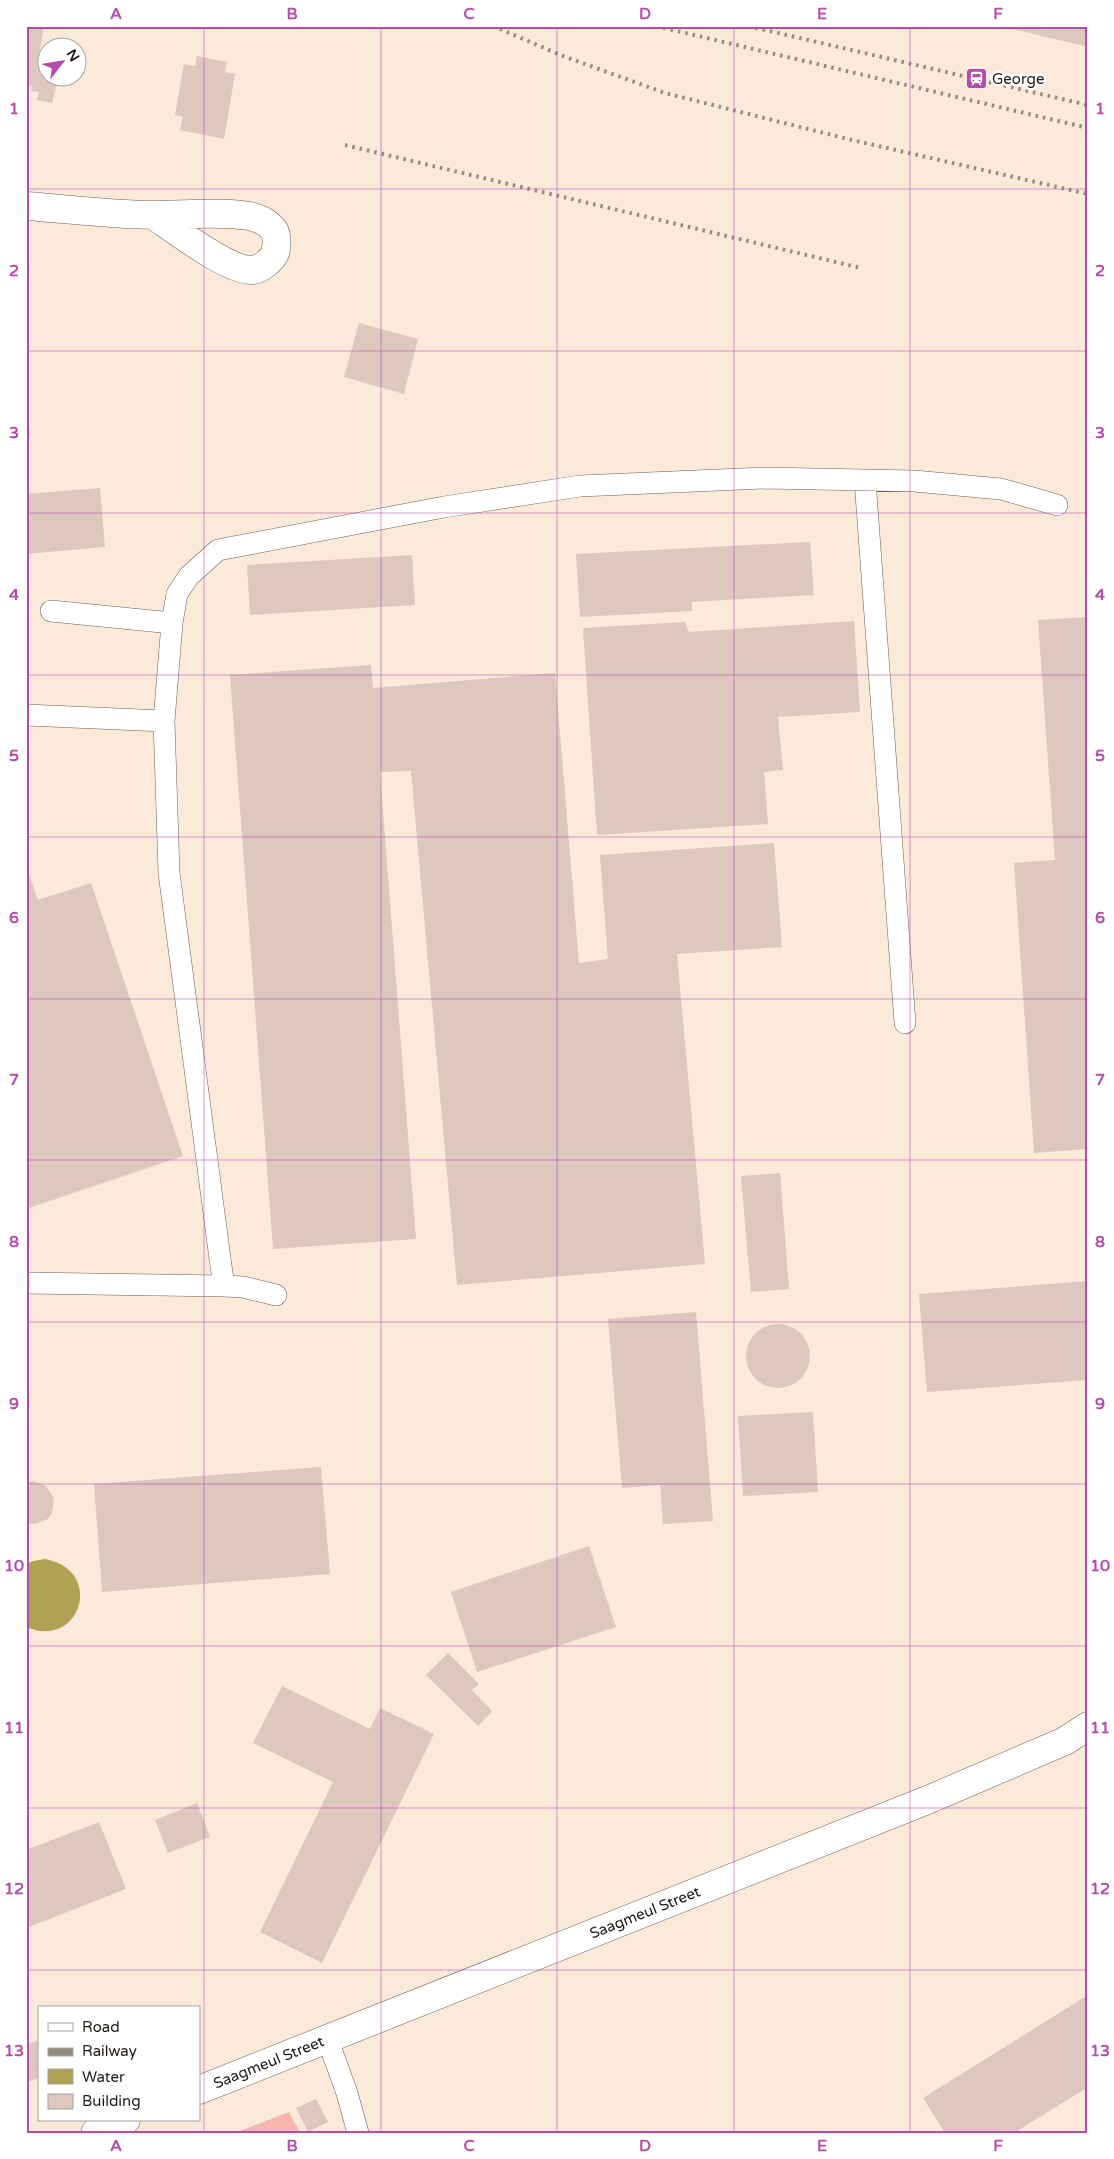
<svg xmlns="http://www.w3.org/2000/svg" width="1114" height="2159" viewBox="0 0 1114 2159" font-family="'Varela Round',sans-serif">
<style>
.green{fill:#f6b5ad}
.water{fill:#b1a253}
.building{fill:#ddc7be}
.lines{fill:none;stroke-linecap:round;stroke-linejoin:round}
.lane-casing{stroke:#6e5f52;stroke-width:22}
.street-casing{stroke:#6e5f52;stroke-width:29}
.lane{stroke:#fff;stroke-width:21}
.street{stroke:#fff;stroke-width:28}
.rail{stroke:#978a7f;stroke-width:4;stroke-dasharray:2.5 5;stroke-linecap:butt}
.grid{fill:none;stroke:#b64bab;stroke-width:1;stroke-opacity:0.55}
.labels{text-anchor:middle;stroke-width:5;stroke-linejoin:round;paint-order:stroke}
.poi-label{font-size:15px;fill:#1f1913;stroke:#fff;text-anchor:start}
.street-label{font-size:15px;fill:#1f1913;stroke:#fff}
.neatline{fill:none;stroke:#b64bab;stroke-width:2}
.grid-label{font-size:16px;text-anchor:middle;font-weight:bold;fill:#b64bab}
</style>
<rect width="100%" height="100%" fill="#fbe9da"/>
<!-- green -->
<path class="green" d="M289,2112L300,2133H235Z"/>
<!-- water -->
<path class="water" d="M45,1559C105,1570 81,1650 26,1627V1564L33,1561Z"/>
<!-- building -->
<path class="building" d="M26,26H44L37,67L43,68V64H48V78H58L52,103L37,100L39,92L31,91L32,86L26,85Z
M1088,26V47L1004,27V26Z
M197,56L227,62L225,72L235,74L224,139L180,130L183,117L175,115L184,64L195,66Z
M359,323L418,339L404,394L344,377Z
M100,488L105,547L26,554V494Z
M810,542L814,595L692,602V611L580,617L576,554Z
M412,555L415,605L250,615L247,565Z
M1088,617V1149L1034,1153L1014,863L1055,860L1038,620Z
M854,621L860,712L778,717L783,770L764,772L768,824L597,835L583,628L685,622L689,632Z
M371,665L373,688L555,673L579,963L608,959L600,855L774,843L782,947L677,954L705,1264L457,1285L411,771L380,772L416,1239L273,1249L230,675Z
M26,866L38,900L91,883L183,1156L26,1209Z
M780,1173L789,1289L751,1292L741,1176Z
M1088,1281V1380L927,1392L919,1294Z
M696,1312L713,1521L663,1524L660,1485L622,1488L608,1319Z
M746 1356a32 32 0 1 1 64 0a32 32 0 1 1-64 0Z
M813,1412L818,1492L743,1496L738,1416Z
M321,1467L330,1574L102,1592L94,1484Z
M33,1481L46,1486L54,1498L52,1513L48,1519L35,1524L26,1523V1483Z
M589,1546L616,1627L477,1672L451,1592Z
M448,1653L479,1684L472,1690L492,1711L478,1726L426,1675Z
M282,1686L370,1729L380,1708L434,1734L322,1963L260,1932L333,1782L253,1743Z
M197,1803L210,1837L168,1853L155,1820Z
M99,1822L126,1889L26,1928V1850Z
M1088,1995V2087L1014,2133H945L923,2098Z
M39,2040V2078L26,2083V2045Z
M316,2099L328,2122L308,2132L296,2108Z"/>
<g class="lines">
<defs>
<path id="lane" d="M865,480L905,1023
M51,611L172,623L164,721L169,873L221,1266L224,1286L243,1287L276,1295
M172,623L177,594L189,576L218,550L444,507L580,486L766,478L914,481L1001,489L1057,505
M26,715L164,721
M26,1283L224,1286
M327,2038L347,2093L358,2133"/>
<g id="street">
<path d="M26,206C69,209 112,215 155,215C186,215 218,211 249,216C257,217 267,222 272,228C278,233 277,246 275,253C272,260 260,270 252,270C228,271 174,229 153,215"/>
<path id="s1" d="M199,2090L930,1799L1065,1741L1088,1726"/>
<path d="M95,2133L126,2120"/>
</g>
</defs>
<!-- lane casing -->
<use href="#lane" class="lane-casing"/>
<!-- street casing -->
<use href="#street" class="street-casing"/>
<!-- lane -->
<use href="#lane" class="lane"/>
<!-- street -->
<use href="#street" class="street"/>
<!-- rail -->
<path class="rail" d="M493,26L563,56L665,93L852,140L1088,194
M656,26L1088,128
M748,26L1088,105
M345,145L861,268"/>
</g>
<!-- grid -->
<path class="grid" d="M204,26V2133M381,26V2133M557,26V2133M734,26V2133M910,26V2133M26,189H1088M26,351H1088M26,513H1088M26,675H1088M26,837H1088M26,999H1088M26,1160H1088M26,1322H1088M26,1484H1088M26,1646H1088M26,1808H1088M26,1970H1088"/>
<!-- icons -->
<defs>
<symbol id="station-square" viewBox="-11 -11 22 22"><rect x="-9" y="-9" width="18" height="18" rx="4" fill="#b64bab" stroke="#fff"/><path d="M-3-6H3Q5-6 5-4V2Q5 4 3 4L4.5 6H3L1.5 4h-3L-3 6H-4.5L-3 4Q-5 4-5 2V-4Q-5-6-3-6ZM-3.5-4v3h7v-3ZM-3.5 1v1.5H-2V1ZM2 1v1.5H3.5V1Z" fill="#fff"/></symbol>
</defs>
<g fill-rule="evenodd">
<use href="#station-square" x="964" y="66" width="25" height="25"/>
</g>
<g class="labels">
<!-- poi labels -->
<g class="poi-label">
<text x="992" y="84">George</text>
</g>
<!-- street labels -->
<g class="street-label">
<text dy="5" stroke="none"><textPath href="#s1" startOffset="480">Saagmeul Street</textPath></text>
<text dy="5" stroke="none"><textPath href="#s1" startOffset="75">Saagmeul Street</textPath></text>
</g>
</g>
<!-- border -->
<rect width="1114" height="2159" fill="none" stroke="#ffffff" stroke-width="55"/>
<!-- legend -->
<rect x="38" y="2006" width="162" height="115" fill="#ffffff" stroke="#a5a3a1"/>
<rect x="48" y="2023" width="25" height="8" fill="#ffffff" stroke="#a5a3a1"/>
<text x="82" y="2032" font-size="15" fill="#1f1913">Road</text>
<rect x="48" y="2048" width="25" height="8" fill="#978a7f" stroke="#a5a3a1"/>
<text x="82" y="2056" font-size="15" fill="#1f1913">Railway</text>
<rect x="48" y="2069" width="25" height="15" fill="#b1a253" stroke="#a5a3a1"/>
<text x="82" y="2082" font-size="15" fill="#1f1913">Water</text>
<rect x="48" y="2094" width="25" height="15" fill="#ddc7be" stroke="#a5a3a1"/>
<text x="82" y="2106" font-size="15" fill="#1f1913">Building</text>
<!-- north arrow -->
<g transform="translate(62 62) rotate(59)"><circle r="24" fill="#ffffff" stroke="#a5a3a1"/>
<path d="M0-4L9 19L0 12L-9 19Z" fill="#b64bab"/>
<text y="-8" font-size="14" font-weight="bold" text-anchor="middle" fill="#1f1913">N</text>
</g>
<rect x="28" y="28" width="1058" height="2104" class="neatline"/>
<g class="grid-label">
<text x="116" y="19">A</text>
<text x="292" y="19">B</text>
<text x="469" y="19">C</text>
<text x="645" y="19">D</text>
<text x="822" y="19">E</text>
<text x="998" y="19">F</text>
<text x="14" y="114">1</text>
<text x="1100" y="114">1</text>
<text x="14" y="276">2</text>
<text x="1100" y="276">2</text>
<text x="14" y="438">3</text>
<text x="1100" y="438">3</text>
<text x="14" y="600">4</text>
<text x="1100" y="600">4</text>
<text x="14" y="761">5</text>
<text x="1100" y="761">5</text>
<text x="14" y="923">6</text>
<text x="1100" y="923">6</text>
<text x="14" y="1085">7</text>
<text x="1100" y="1085">7</text>
<text x="14" y="1247">8</text>
<text x="1100" y="1247">8</text>
<text x="14" y="1409">9</text>
<text x="1100" y="1409">9</text>
<text x="14" y="1571">10</text>
<text x="1100" y="1571">10</text>
<text x="14" y="1733">11</text>
<text x="1100" y="1733">11</text>
<text x="14" y="1894">12</text>
<text x="1100" y="1894">12</text>
<text x="14" y="2056">13</text>
<text x="1100" y="2056">13</text>
<text x="116" y="2151">A</text>
<text x="292" y="2151">B</text>
<text x="469" y="2151">C</text>
<text x="645" y="2151">D</text>
<text x="822" y="2151">E</text>
<text x="998" y="2151">F</text>
</g>
</svg>
